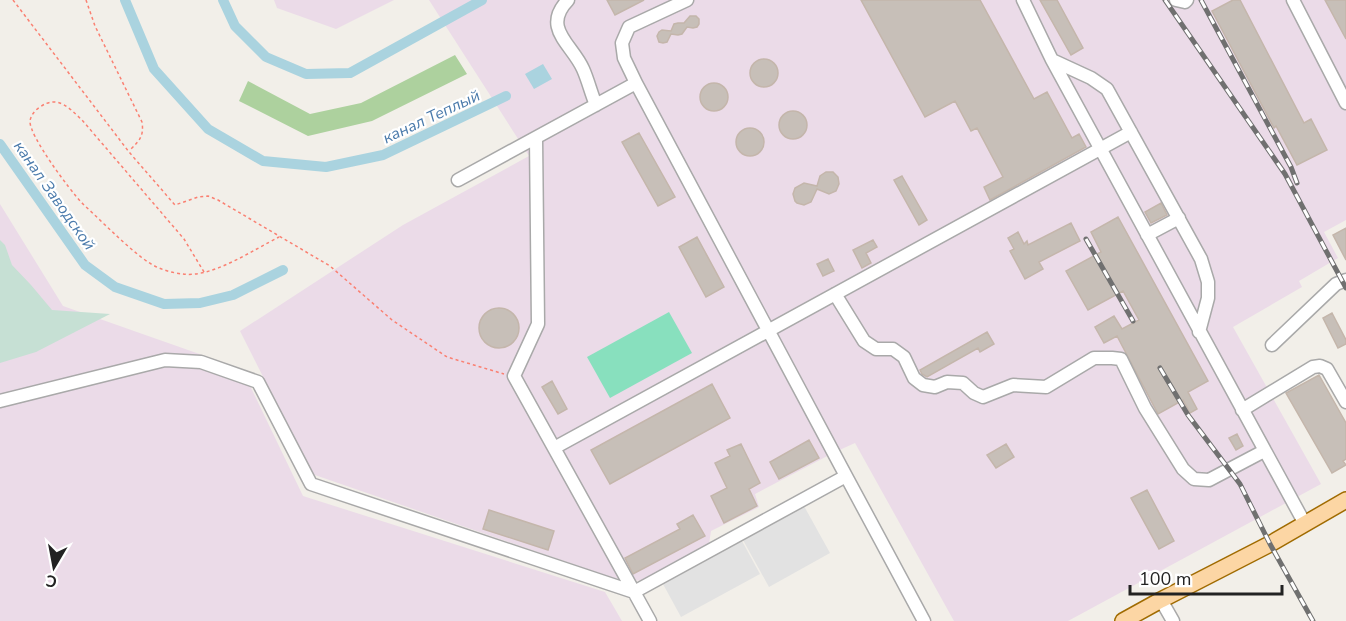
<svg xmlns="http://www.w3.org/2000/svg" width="1346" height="621" viewBox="0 0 1346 621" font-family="'Nunito Sans',sans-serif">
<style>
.industrial{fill:#ebdbe8}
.forest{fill:#add19e}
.wetland{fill:#c6e0d4}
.pitch{fill:#88e0be}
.parking{fill:#e2e2e2}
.water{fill:#aad3df}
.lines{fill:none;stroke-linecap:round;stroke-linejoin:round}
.canal{stroke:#aad3df;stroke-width:10}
.building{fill:#c7bfb8;stroke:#c4b6ab;stroke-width:1.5}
.minor-casing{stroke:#a9a9a9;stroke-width:15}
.major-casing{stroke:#a06b00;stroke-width:18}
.path{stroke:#fa8072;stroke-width:1.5;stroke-dasharray:3 3;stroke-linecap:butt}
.minor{stroke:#fff;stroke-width:12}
.major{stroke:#fcd6a4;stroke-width:15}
.rail-casing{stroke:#707070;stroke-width:5}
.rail{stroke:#fff;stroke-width:3;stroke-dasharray:9;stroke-linecap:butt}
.labels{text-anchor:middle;stroke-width:4.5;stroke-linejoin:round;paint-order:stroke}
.water-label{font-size:16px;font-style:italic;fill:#4a7aab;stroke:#fff}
</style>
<rect width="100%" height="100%" fill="#f2efe9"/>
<!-- industrial -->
<path class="industrial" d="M274,0H394L336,29L277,8Z
M429,0H1346V220L1324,232L1338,258L1299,281L1302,287L1233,327L1321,484L1068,621H954L855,443L835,452L755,494L759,507L711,531L709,544L643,581L613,578L312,474L240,331L403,225L529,156Z
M0,204L63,306L242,369L303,496L605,592L622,621H0Z"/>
<!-- forest -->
<path class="forest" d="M455,55L467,74L372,121L308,136L239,101L248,81L310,114L361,103Z"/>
<!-- wetland -->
<path class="wetland" d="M0,240L5,245L12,265L31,285L52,310L110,314L36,352L0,363Z"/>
<!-- pitch -->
<path class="pitch" d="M669,312L692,353L610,398L587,357Z"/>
<!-- parking -->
<path class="parking" d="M804,506L830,553L769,587L743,540Z
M742,541L760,574L681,617L663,584Z"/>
<!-- water -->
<path class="water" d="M543,64L552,79L534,89L525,74Z"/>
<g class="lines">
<!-- canal -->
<path class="canal" d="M125,0L154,69L208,129L263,161L326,167L383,155L506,96
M223,0L235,26L266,57L306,74L350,73L482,0
M0,144L85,265L115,287L164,304L200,303L233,295L283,270"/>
</g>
<!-- building -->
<path class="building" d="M607,0H644L615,15Z
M861,0H980L1034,99L1047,92L1072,138L1079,134L1086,147L990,200L984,187L1003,177L977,128L971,131L955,101L925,117Z
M1040,0H1057L1083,48L1071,55Z
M1233,0H1240L1304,123L1311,119L1327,150L1297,165L1276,126L1274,128L1212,11Z
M1325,0H1346V39Z
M690,16H696L699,19V24L697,27L693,28L687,27L682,34L678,35L671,34L667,42L663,43L659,42L657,36L659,32L662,30L671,31L674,24L678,23H684Z
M750 73a14 14 0 1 1 28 0a14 14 0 1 1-28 0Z
M700 97a14 14 0 1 1 28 0a14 14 0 1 1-28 0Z
M779 125a14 14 0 1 1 28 0a14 14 0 1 1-28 0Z
M736 142a14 14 0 1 1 28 0a14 14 0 1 1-28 0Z
M639,133L675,197L658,206L622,142Z
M826,172H833L838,177L839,184L836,191L829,194L817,189L811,202L804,205L797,203L795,201L793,194L795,188L804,183L817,186L820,176Z
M902,176L927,220L919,225L894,180Z
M1161,203L1167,215L1151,223L1145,212Z
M1118,217L1208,381L1188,392L1197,409L1190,413L1183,400L1158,414L1117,336L1104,343L1095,327L1114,316L1122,329L1139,320L1123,291L1088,310L1066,271L1101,252L1091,232Z
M1071,223L1080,241L1039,262L1043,269L1025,279L1010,251L1014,249L1008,238L1018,232L1024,244L1027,241L1028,245Z
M1346,228V260L1333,235Z
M697,237L724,287L706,297L679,247Z
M873,240L877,247L866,253L871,263L862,268L853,250Z
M828,259L834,271L823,276L817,264Z
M479 328a20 20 0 1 1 40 0a20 20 0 1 1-40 0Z
M1332,313L1346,340V344L1338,348L1323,318Z
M987,332L994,344L980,352L978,348L927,377L922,374L920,370Z
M1319,375L1346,423V459L1343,461L1346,465L1332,473L1286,393Z
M552,381L567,409L558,414L542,387Z
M712,384L730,418L610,484L591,450Z
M1237,434L1243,446L1236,450L1229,438Z
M809,440L819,458L779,479L770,462Z
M741,444L760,483L749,489L757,506L724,523L711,496L727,488L715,463L730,456L727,450Z
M1006,444L1014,457L996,468L987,455Z
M1147,490L1174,541L1159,549L1131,498Z
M489,510L554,531L548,550L483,529Z
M693,515L705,536L633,574L625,558L680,529L677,524Z"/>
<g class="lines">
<defs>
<path id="minor" d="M568,0C541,28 572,44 583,69C588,80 591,93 596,105
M1023,0L1052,60L1305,524
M1176,0L1185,2L1187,0
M1293,0L1346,103
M1052,60L1091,78L1107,89L1201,259L1208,282V298L1199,332
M636,83L624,58L622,43L629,27L687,0
M536,138L538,324L514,376L634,592
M458,180L636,83L846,476
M1147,235L1179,218
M835,294L864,341L876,349H893L904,357L914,378L923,385L935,387L947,382L963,383L974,393L983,397L1013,385L1046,387L1094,358H1112L1121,359L1145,408L1183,469L1194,479L1209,480L1264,451
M1272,345L1336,284L1346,280
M0,401L165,360L201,362L258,382L311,484L634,592
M1242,410L1313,367L1320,366L1327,369L1346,402
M554,448L1131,132
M1161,600L1173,621
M650,621L634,592L846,476L924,621"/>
<path id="major" d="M1123,621L1161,600L1270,544L1346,500"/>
</defs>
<!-- minor casing -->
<use href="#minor" class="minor-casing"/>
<!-- major casing -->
<use href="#major" class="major-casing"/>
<!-- path -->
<path class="path" d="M13,0L129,152L175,205L198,197L208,196L218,200L330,266L392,320L447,357L504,374
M86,0L95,26L142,122C144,136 140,140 130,150
M204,272L184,239L82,120C70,109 58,94 40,107C35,110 31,115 30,121C29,136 70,190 81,202C88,209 96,216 104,224C118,237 132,251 148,262C158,269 172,273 183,274C212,278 253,250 279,237"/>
<!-- minor -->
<use href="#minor" class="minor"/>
<!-- major -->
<use href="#major" class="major"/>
<defs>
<path id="rail" d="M1165,0L1285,174L1346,288
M1201,0L1291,167L1297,183
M1086,239L1133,321
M1160,368L1188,415L1240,484L1270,544L1313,621"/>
</defs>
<!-- rail casing -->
<use href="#rail" class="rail-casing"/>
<!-- rail -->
<use href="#rail" class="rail"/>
</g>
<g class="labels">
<!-- water labels -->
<g class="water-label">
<text transform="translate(431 116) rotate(-25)" y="6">канал Теплый</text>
<text transform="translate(55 195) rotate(55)" y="6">канал Заводской</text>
</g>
</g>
<!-- north arrow -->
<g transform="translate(54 567) rotate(190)" stroke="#ffffff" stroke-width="4.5" paint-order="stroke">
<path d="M0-4.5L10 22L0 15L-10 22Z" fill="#222222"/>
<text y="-9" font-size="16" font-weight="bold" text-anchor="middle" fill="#222222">С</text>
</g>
<!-- scale -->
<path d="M1130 585v9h152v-9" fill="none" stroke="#222222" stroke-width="3"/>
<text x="1139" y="585" font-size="18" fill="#222222" stroke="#ffffff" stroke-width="4.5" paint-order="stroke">100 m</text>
</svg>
